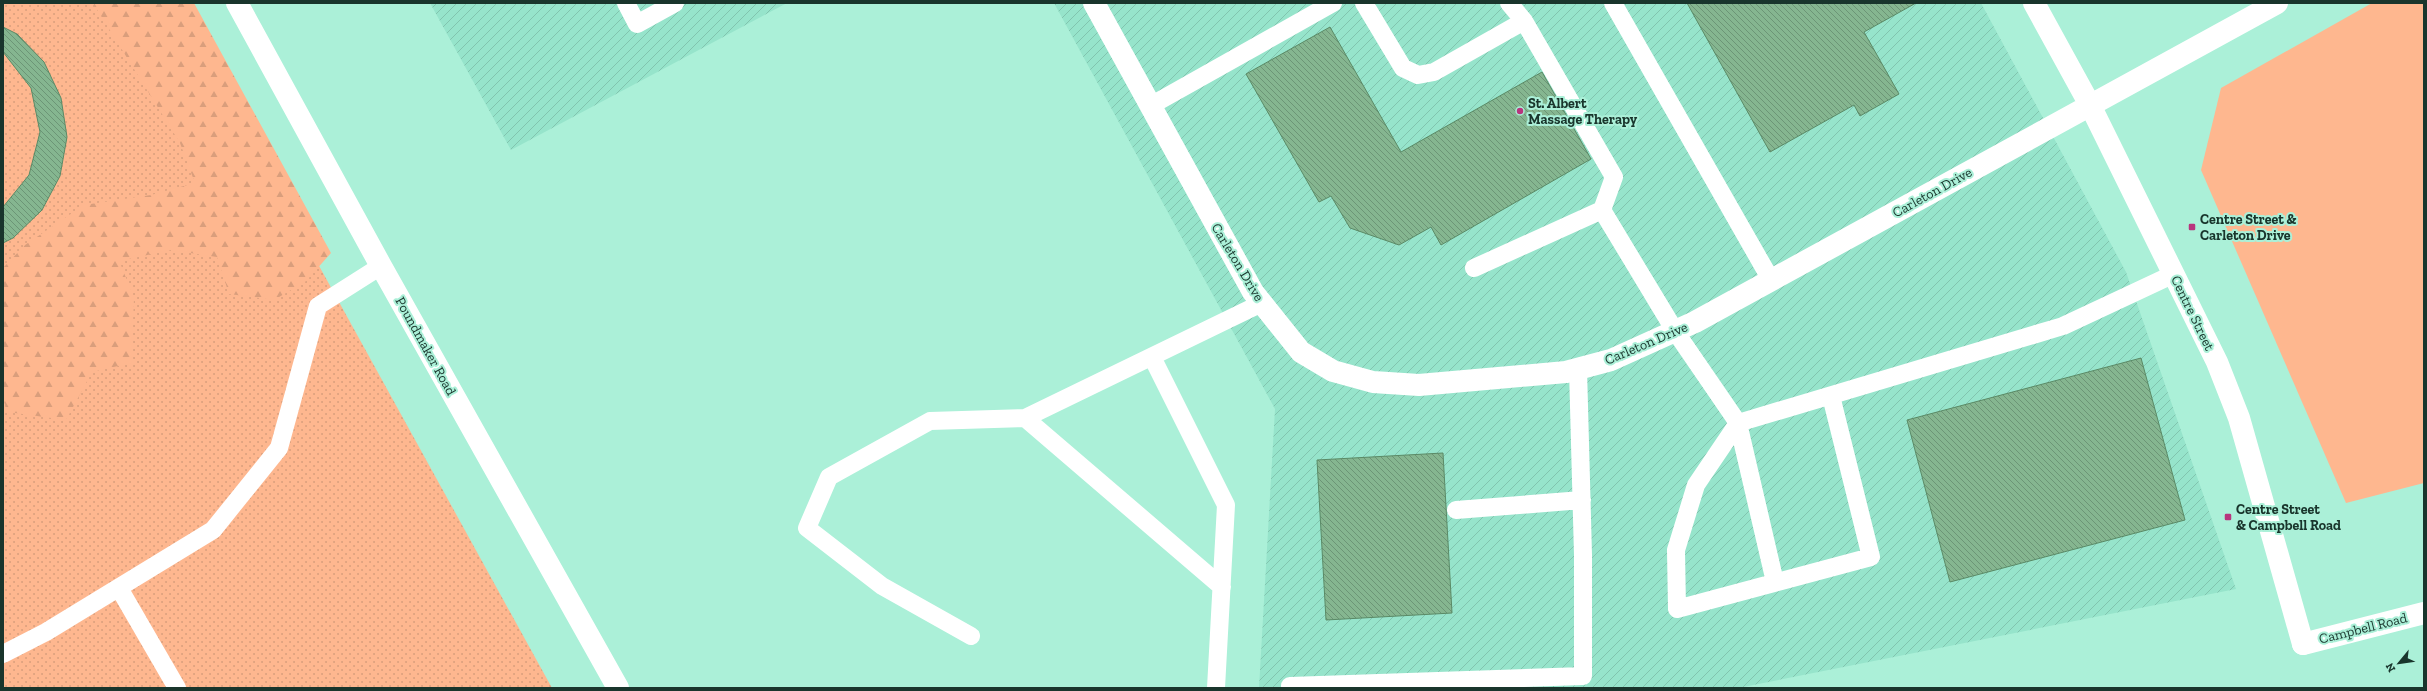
<svg xmlns="http://www.w3.org/2000/svg" width="2427" height="691" viewBox="0 0 2427 691" font-family="'Zilla Slab',serif">
<style>
.industrial{fill:url(#industrial-furrows)}
.grass{fill:url(#grass-dots)}
.forest{fill:url(#forest-firs)}
.park{fill:#feb78f}
.building{fill:url(#building-back-hatch);stroke:#5a8a66}
.lines{fill:none;stroke-linecap:round;stroke-linejoin:round}
.service{stroke:#fff;stroke-width:18}
.minor{stroke:#fff;stroke-width:22}
.tertiary{stroke:#fff;stroke-width:22}
.poi-dot{fill:#b8357d;stroke:#abf0d8;stroke-width:1.5}
.labels{text-anchor:middle;stroke-width:4;stroke-linejoin:round;paint-order:stroke}
.poi-label{font-size:14px;font-weight:bold;fill:#19352c;stroke:#abf0d8;text-anchor:start}
.street-label{font-size:14px;fill:#19352c;stroke:#abf0d8}
</style>
<defs>
<pattern id="industrial-furrows" width="10" height="10" patternUnits="userSpaceOnUse"><rect width="10" height="10" fill="#96e4cb"/><path d="M-1 1l2-2M0 10L10 0M9 11l2-2" fill="none" stroke="#81c4ae"/></pattern>
<pattern id="grass-dots" width="8" height="8" patternUnits="userSpaceOnUse"><rect width="8" height="8" fill="#feb78f"/><path d="M2 2h.1M6 6h.1" fill="none" stroke="#d99e7c" stroke-width="1.8" stroke-linecap="round"/></pattern>
<pattern id="forest-firs" width="22" height="20" patternUnits="userSpaceOnUse"><rect width="22" height="20" fill="#feb78f"/><path d="M5 1l3.5 6h-7zM16 11l3.5 6h-7z" fill="#d99e7c"/></pattern>
<pattern id="building-back-hatch" width="6" height="6" patternUnits="userSpaceOnUse"><rect width="6" height="6" fill="#85b690"/><path d="M-1 5l2 2M0 0l6 6M5-1l2 2" fill="none" stroke="#6c9576"/></pattern>
</defs>
<rect width="100%" height="100%" fill="#abf0d8"/>
<!-- industrial -->
<path class="industrial" d="M430,3H787L511,150Z
M1054,3H1981L2126,272L2236,589L1738,688H1259L1275,409Z"/>
<!-- grass -->
<path class="grass" d="M3,3H174L552,688H3Z"/>
<!-- forest -->
<path class="forest" d="M93,3H194L331,253L306,281L274,300L229,294L217,257L171,250L119,261L134,297L131,363L92,372L66,420L8,412L3,399V268L25,245L84,205L151,195L195,183L180,143Z"/>
<!-- park -->
<path class="park" d="M2372,3H2424V483L2346,503L2201,170L2221,88Z"/>
<!-- building -->
<path class="building" d="M1687,3H1916L1864,32L1899,94L1860,116L1854,105L1770,152Z
M3,27L17,34L44,62L61,98L67,137L60,176L42,210L13,238L3,243V207L29,175L40,132L31,88L3,52Z
M1330,27L1401,152L1542,72L1591,159L1441,245L1431,227L1399,245L1350,228L1331,196L1319,202L1246,74Z
M2141,358L2185,520L1950,582L1907,420Z
M1443,453L1452,613L1326,620L1317,460Z"/>
<g class="lines">
<!-- service -->
<path class="service" d="M626,3L637,24L675,3
M1364,3L1403,68L1418,75L1434,72L1524,21
M1509,3L1524,21L1614,177L1602,210
M1613,3L1771,280
M1150,106L1333,3
M1474,268L1602,210L1675,331L1738,423L1775,582
M1152,357L1226,505L1216,688
M1831,396L1871,557L1677,609L1676,550L1696,485L1738,423L2063,326L2174,274
M1025,418L1222,587
M1456,510L1582,500
M119,588L177,688
M971,636L882,586L807,528L829,477L930,421L1025,418L1262,303
M3,654L46,632L213,530L279,448L318,306L381,266
M1290,686L1583,676V555L1578,369"/>
<!-- minor -->
<path class="minor" d="M1094,3L1253,292L1301,352L1333,371L1373,382L1419,385L1566,372L1611,360L1695,322L2277,3
M2034,3L2090,105L2217,362L2239,418L2303,644"/>
<!-- tertiary -->
<path class="tertiary" d="M237,3L381,266L618,688
M2303,644L2424,613"/>
</g>
<!-- markers -->
<g class="poi-dot">
<circle cx="1520" cy="111" r="4"/>
<rect x="2188" y="223" width="8" height="8" rx="2"/>
<rect x="2224" y="513" width="8" height="8" rx="2"/>
</g>
<g class="labels">
<!-- poi labels -->
<g class="poi-label">
<text x="1528" y="108">St. Albert<tspan x="1528" dy="16">Massage Therapy</tspan></text>
<text x="2200" y="224">Centre Street &amp;<tspan x="2200" dy="16">Carleton Drive</tspan></text>
<text x="2236" y="514">Centre Street<tspan x="2236" dy="16">&amp; Campbell Road</tspan></text>
</g>
<!-- street labels -->
<g class="street-label">
<text transform="translate(1932 192) rotate(-29)" y="5">Carleton Drive</text>
<text transform="translate(1238 262) rotate(59)" y="5">Carleton Drive</text>
<text transform="translate(2193 313) rotate(64)" y="5">Centre Street</text>
<text transform="translate(1646 343) rotate(-23)" y="5">Carleton Drive</text>
<text transform="translate(426 346) rotate(61)" y="5">Poundmaker Road</text>
<text transform="translate(2363 628) rotate(-14)" y="5">Campbell Road</text>
</g>
</g>
<!-- border -->
<rect width="2427" height="691" fill="none" stroke="#19352c" stroke-width="8"/>
<!-- north arrow -->
<g transform="translate(2399 663) rotate(241)" stroke="#abf0d8" stroke-width="3" paint-order="stroke">
<path d="M0-3L7 15L0 10L-7 15Z" fill="#19352c"/>
<text y="-6" font-size="11" font-weight="bold" text-anchor="middle" fill="#19352c">N</text>
</g>
</svg>
